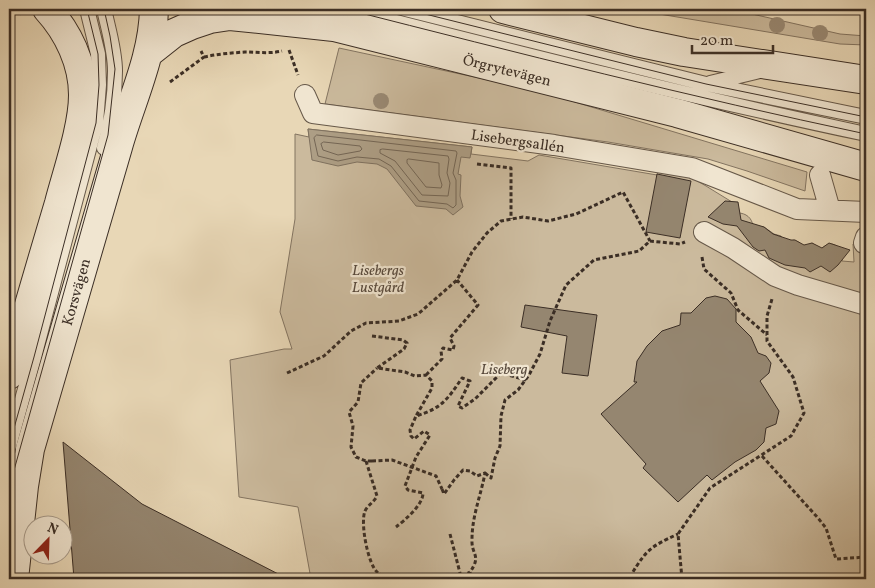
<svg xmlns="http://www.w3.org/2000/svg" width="875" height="588" viewBox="0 0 875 588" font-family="Vollkorn,serif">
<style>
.green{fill:#cbba9d;stroke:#837461}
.water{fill:#ad9e85;stroke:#7f715f}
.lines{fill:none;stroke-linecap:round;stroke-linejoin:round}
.shore{stroke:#746655;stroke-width:1}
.building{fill:#958670;stroke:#3b2e25}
.service-casing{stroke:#665849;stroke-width:16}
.pedestrian-casing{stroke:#665849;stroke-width:22}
.secondary-casing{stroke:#3b2e25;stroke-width:30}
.path{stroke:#3b2e25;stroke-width:3;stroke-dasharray:4 2.5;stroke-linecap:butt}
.service{stroke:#f0e5d0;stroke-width:14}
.pedestrian{stroke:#f0e5d0;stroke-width:20}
.secondary{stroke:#f0e5d0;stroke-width:28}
.tram{stroke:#3b2e25;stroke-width:1}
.path-bridge{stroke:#3b2e25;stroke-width:3;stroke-dasharray:4 2.5;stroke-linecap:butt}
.tree{fill:#998973}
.labels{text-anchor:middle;stroke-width:4.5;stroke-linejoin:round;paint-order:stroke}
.street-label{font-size:15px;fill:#3b2e25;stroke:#f0e5d0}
.park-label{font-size:15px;font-style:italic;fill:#584a3d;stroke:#f0e5d0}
</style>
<rect width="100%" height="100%" fill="#e8d7b6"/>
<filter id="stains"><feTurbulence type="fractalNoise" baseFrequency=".004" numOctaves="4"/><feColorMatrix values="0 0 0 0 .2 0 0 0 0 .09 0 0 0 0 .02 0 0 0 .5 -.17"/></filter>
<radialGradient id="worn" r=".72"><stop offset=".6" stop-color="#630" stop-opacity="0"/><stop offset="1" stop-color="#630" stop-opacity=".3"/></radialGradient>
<!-- green -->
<path class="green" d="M629,9H730L840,34L866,36V45L840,44Z
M339,48L535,90L807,172L805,191L747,171L708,159L608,142L325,104Z
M308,129L472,147L471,154L528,161L539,155L657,175L658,170L692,178L706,186L732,202L738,213C746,213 752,218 753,226L764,227L774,234L781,236L785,243L794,240L800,243L803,249L812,243L821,249C829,242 834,242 842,251V261L854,262L853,244L866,243V579H311L298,507L239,497L230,360L284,349H292L280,312L295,219V134L309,137Z"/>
<!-- water -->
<path class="water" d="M308,129L472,147L470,158L461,157L458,174L461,175L460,196L463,207L453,215L446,209L416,206L387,169L377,164L357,162L338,166L312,160Z"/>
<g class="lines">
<!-- shore -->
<path class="shore" d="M317,135L456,151L457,153L453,173L456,180V205L453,208L447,204L419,201L391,166L379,159L357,157L338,161L318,156L314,138Z
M324,142L360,146L362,149L360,151L338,155L323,150L321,144Z
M383,149L448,156L449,159L447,173L450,183L448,196L422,195L395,161L380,153V150Z
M409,159L439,163V175L442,185L441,188L426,187L407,163V160Z"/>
</g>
<!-- building -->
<path class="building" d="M657,174L691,181L680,238L646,232Z
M725,201L738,202L741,220L764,227L773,234L791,240H795L804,245L812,243L822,248L829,243L850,250L838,265L830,272L821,266L810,272L805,268L785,265L769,258L765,250L759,251L753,247L737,226L723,224L708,217Z
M715,296L727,299L736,309V322L751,337L758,353L766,356L771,363L769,373L760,381L779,411L776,424L766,428L764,442L756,450L735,462L712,480L707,475L678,502L643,468L646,464L601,414L637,382H634L637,361L647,346L662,331L680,325L681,313H691L706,298Z
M525,305L597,315L588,376L562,373L567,336L521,327Z
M63,442L142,504L288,579H74Z"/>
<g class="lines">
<defs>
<path id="service" d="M104,9C108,28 115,50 115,71C115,96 111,124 104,148
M345,9C518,53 691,97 866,134
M405,9L706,84L866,117
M710,83L760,71
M9,446L34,357L96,123L99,85L98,54L87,9
M9,487L16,460"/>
<path id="pedestrian" d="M305,95L313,113L554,145L692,168L797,209L866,212
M820,175L830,210
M704,232L733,248L775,276L798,285L866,305
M864,243L866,237"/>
<path id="secondary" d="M503,9L636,42L684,52L866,80
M150,52L174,33L192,25L210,19L230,16L334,27L677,113L866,167
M9,375C25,318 42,260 59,203C67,172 83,127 83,95C83,63 68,32 47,9
M14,579L24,486L30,449C59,348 89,248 118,147C131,101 153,57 154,9"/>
</defs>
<!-- service casing -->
<use href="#service" class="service-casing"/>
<!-- pedestrian casing -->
<use href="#pedestrian" class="pedestrian-casing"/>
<!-- secondary casing -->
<use href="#secondary" class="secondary-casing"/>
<!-- path -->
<path class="path" d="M13,9L21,14
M289,50L298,75
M204,57C217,54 231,53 245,52C257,52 269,54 282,51
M170,82L204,57L201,51
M477,164L511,168V219
M702,257L704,269L731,293L738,310L767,335
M372,336L403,340L407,343L404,349L377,368L405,372L415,376L426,375L432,381V388L416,416C442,408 447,400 462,378L470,381L458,406L462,408L475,399L501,373L526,380
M287,373L324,356L351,331L366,323L399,321L418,314L457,280L472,252L487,233L501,221L523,217L548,221L576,214L623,192L650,241
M426,375L442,359L441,351L443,348L453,350L454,346L450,338L478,305L457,280
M762,456L818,518L826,528L836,559L866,557
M366,461L377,496C374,502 368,505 365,511C360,523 368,565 378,573C385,578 400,578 408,579
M372,461H366L356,457L351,447L353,426L349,412L358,402L361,383L377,368
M485,473L491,478L495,458L500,446L501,416L505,400L518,390L529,375L540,354L550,321L566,285L594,260L639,251L650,241L680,244L685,242
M442,489L444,494L454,480L463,470L470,471L477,476L485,473C481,495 472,516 472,539C471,555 482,555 470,572L471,579
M396,527C405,520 423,505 423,493L408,490L405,486L416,457L430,435L424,431L414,439L411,436L410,430L416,416
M450,534L461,577L470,572
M420,579L438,577H461
M596,579H614L631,575C647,549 650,547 678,534
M682,579L678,534L710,488L791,436L804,413L793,377L767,341V316L772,299"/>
<!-- service -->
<use href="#service" class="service"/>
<!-- pedestrian -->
<use href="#pedestrian" class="pedestrian"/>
<!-- secondary -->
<use href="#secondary" class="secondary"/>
<!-- tram -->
<path class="tram" d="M345,9C518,53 691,97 866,134
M405,9L706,84L866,117
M9,446L34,357L96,123L99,85L98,54L87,9
M9,488L108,135L115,69L110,36L104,9"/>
<!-- path-bridge -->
<path class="path-bridge" d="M372,461L392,460L436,476L442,489"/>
</g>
<!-- trees -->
<g class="tree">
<circle cx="777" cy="25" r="8"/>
<circle cx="820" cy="33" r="8"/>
<circle cx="381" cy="101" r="8"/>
</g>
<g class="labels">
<!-- street labels -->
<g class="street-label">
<text transform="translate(507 70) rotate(14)" y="5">Örgrytevägen</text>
<text transform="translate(518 141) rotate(8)" y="5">Lisebergsallén</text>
<text transform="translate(76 292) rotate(-74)" y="5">Korsvägen</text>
</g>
<!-- park labels -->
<g class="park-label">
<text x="378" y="275">Lisebergs<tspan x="378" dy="17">Lustgård</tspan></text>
<text x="504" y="374">Liseberg</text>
</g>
</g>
<!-- margin -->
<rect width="875" height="588" fill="none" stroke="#e8d7b6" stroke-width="30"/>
<rect x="10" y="10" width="855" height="568" fill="none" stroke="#3b2e25" stroke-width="2.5"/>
<rect x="15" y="15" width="845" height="558" fill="none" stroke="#3b2e25"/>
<!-- north arrow -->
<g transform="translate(48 540) rotate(23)"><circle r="24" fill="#f0e5d0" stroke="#a89c8c"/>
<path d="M0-4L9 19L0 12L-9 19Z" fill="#8f2418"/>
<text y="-8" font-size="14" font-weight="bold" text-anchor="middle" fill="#3b2e25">N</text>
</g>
<!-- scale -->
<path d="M692 45v8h81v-8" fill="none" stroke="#3b2e25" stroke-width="2.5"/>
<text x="700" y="45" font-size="15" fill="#3b2e25" stroke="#f0e5d0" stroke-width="4" paint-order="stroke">20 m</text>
<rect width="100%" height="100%" filter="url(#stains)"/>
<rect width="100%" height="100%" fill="url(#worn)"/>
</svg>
